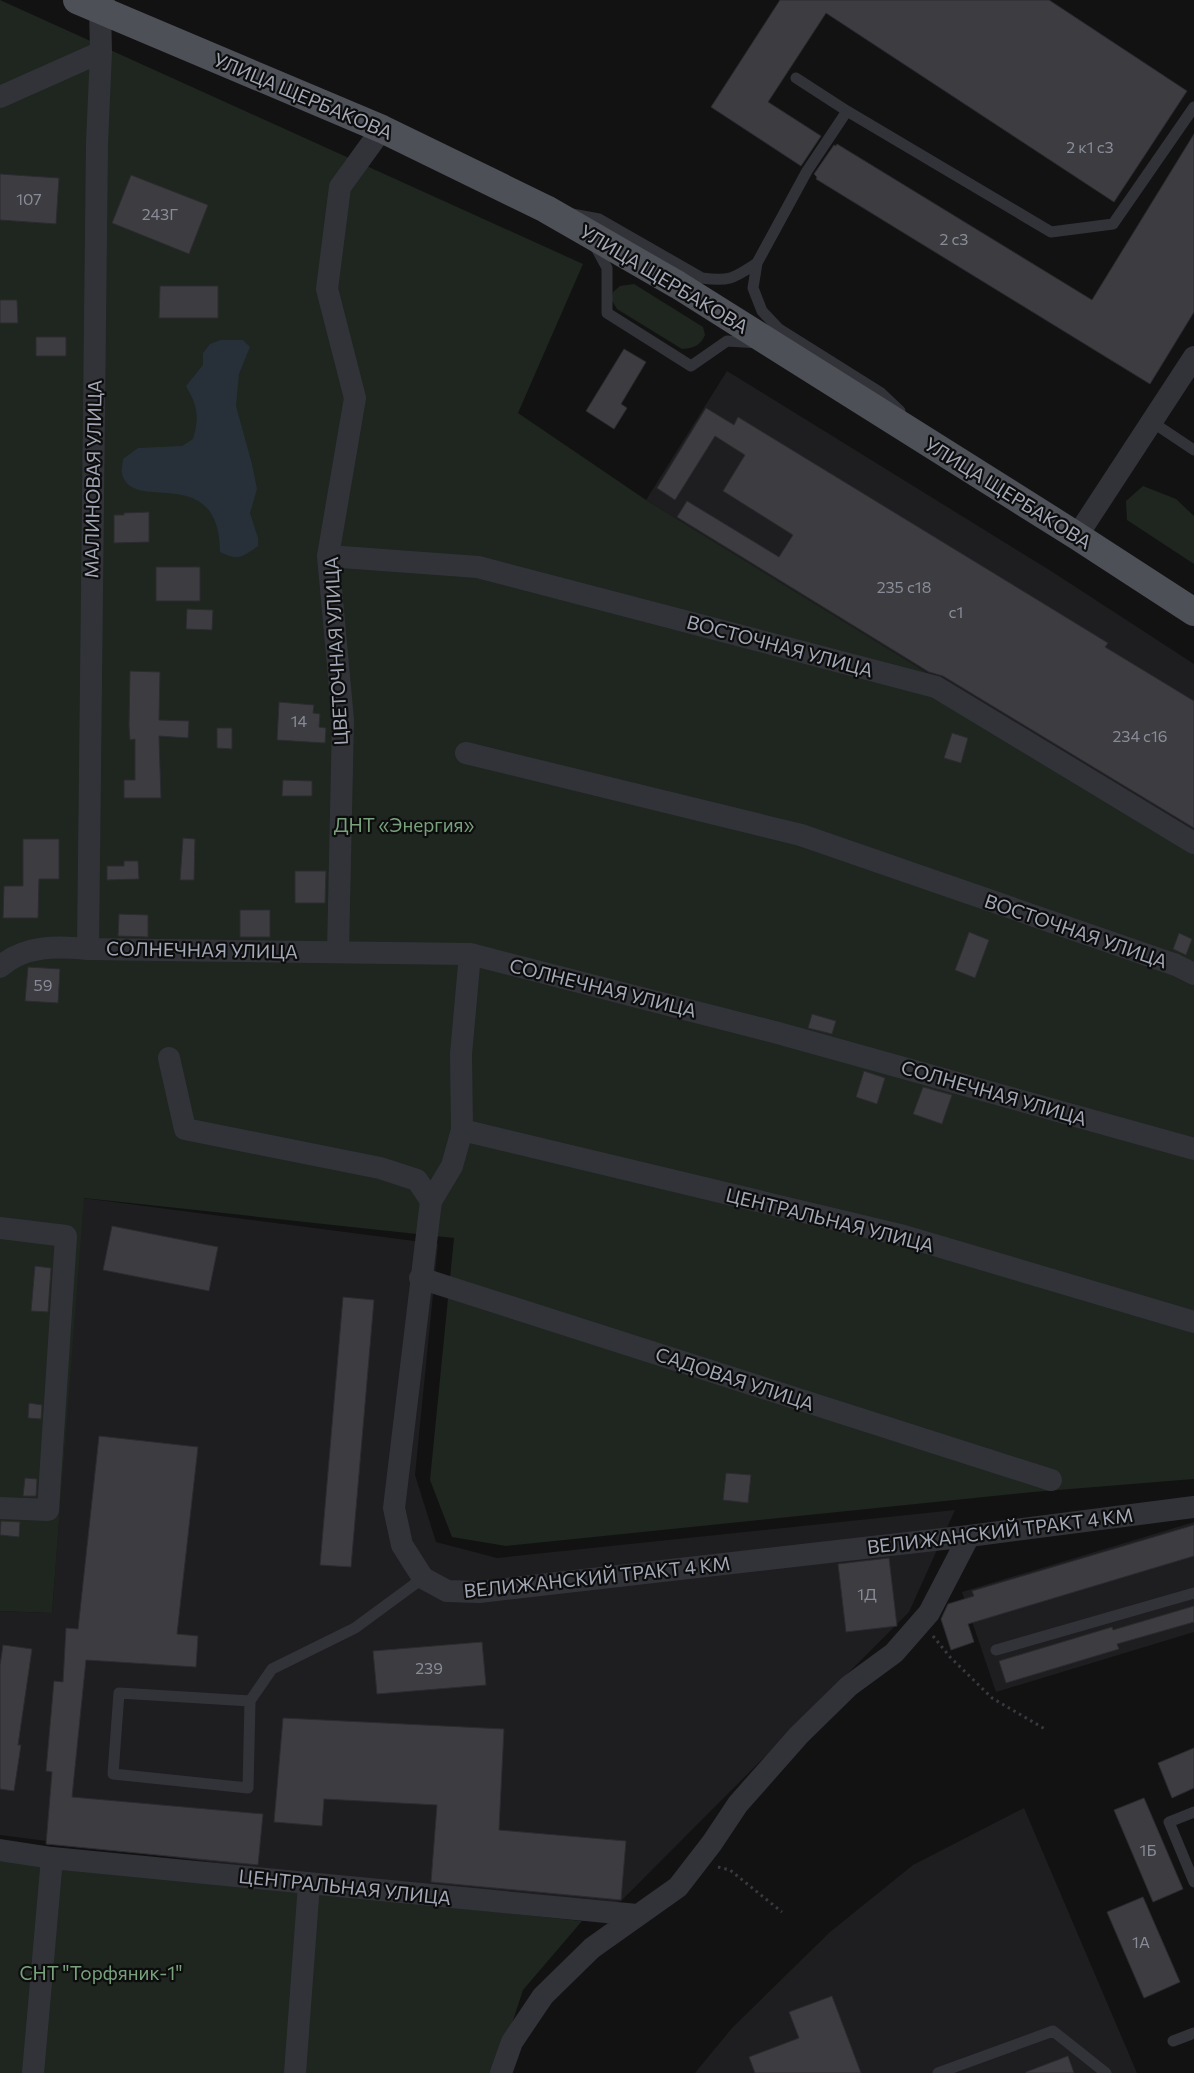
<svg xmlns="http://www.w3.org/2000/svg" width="1194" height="2073" viewBox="0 0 1194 2073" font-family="Commissioner,sans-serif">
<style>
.built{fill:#1e1e20}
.green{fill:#1e261f}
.water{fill:#273038}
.building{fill:#3c3c41;stroke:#2c2b30}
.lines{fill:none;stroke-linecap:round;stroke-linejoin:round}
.path{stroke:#383a40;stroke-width:3;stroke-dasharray:2.5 4;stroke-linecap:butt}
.service{stroke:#323339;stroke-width:11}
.minor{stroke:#323339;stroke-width:22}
.primary{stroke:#4e5058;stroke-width:28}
.labels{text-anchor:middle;stroke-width:4.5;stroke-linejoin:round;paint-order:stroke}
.number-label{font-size:16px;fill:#888c98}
.street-label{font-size:19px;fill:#a2a7b5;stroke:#0d0d0e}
.park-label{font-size:19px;fill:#78a17c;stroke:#0d0d0e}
</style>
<rect width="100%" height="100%" fill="#121213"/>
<!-- built -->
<path class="built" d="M727,371L1051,571L1194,664V837L646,500Z
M83,1198L438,1244L415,1475L436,1542L497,1558L955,1510L909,1612L621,1901L583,1910L0,1835V1611L52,1613Z
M1194,1522V1632L996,1692L962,1592Z
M1024,1808L1137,2073H695L732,2028L830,1932L913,1865Z"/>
<!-- green -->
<path class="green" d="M0,0L583,264L518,413L646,500L1194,837V1479L1033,1492L506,1546L452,1537L430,1480L454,1238L84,1198L52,1613L0,1611Z
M634,284L703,327L705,335C700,346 694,348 682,349L617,309L611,299L613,292L620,286Z
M1143,486L1176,499L1194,516V564L1127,520L1126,501Z
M0,1861L582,1921L523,1990L496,2073H0Z"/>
<!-- water -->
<path class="water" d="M221,340H243L250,347L239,374L236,406L252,464L257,489L250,513L258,538V546C242,557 238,561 220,552C219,460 133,515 122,474C121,470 123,463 123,459L138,448L182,446L193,439C200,416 197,405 186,386L203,365V353L210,344Z"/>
<!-- building -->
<path class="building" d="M780,0H1049L1187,91L1114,202L826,13L768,102L821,136L801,166L711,107Z
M1194,134V312L1150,384L816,179L817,177L814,174L834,145L836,146L837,144L1092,300Z
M0,174L59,178L56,224L0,220Z
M131,175L208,205L189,254L112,223Z
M160,286H218V318H159Z
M0,300H17L18,323H0Z
M36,337H66V356H36Z
M624,349L646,362L621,404L627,408L614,429L586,411Z
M706,408L734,425L738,417L1108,643L1105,647L1194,701V828L943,676L929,672L677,517L687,501L779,557L793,535L723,491L745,455L715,436L675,500L657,488Z
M149,512V542L114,543V515H124V513Z
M156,567H200V601H156Z
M187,609L213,610L212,630L186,629Z
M130,671L160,672L159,720L189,721L188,738L159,736L161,798H124V780H135V739L130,740L129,726Z
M279,702L314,705L313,713L320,714L319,727L326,728L325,743L277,740Z
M217,728H232V749L217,748Z
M952,733L968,738L961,763L944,758Z
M283,780L312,781V796H282Z
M183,838L195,839L194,880H180Z
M23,839H59V879H39L38,918H3L4,886H23Z
M124,861H138L139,879L107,880V866H124Z
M295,871H326L325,903H295Z
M240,910H270V937H240Z
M119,914L148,915V937L118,936Z
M969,932L989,940L975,978L955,970Z
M1179,933L1192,939L1186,955L1173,949Z
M28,967L60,969L58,1003L25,1001Z
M812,1014L836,1021L832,1034L808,1028Z
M864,1071L885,1078L877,1104L856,1097Z
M923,1087L952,1095L942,1124L913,1114Z
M112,1226L218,1247L209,1291L103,1270Z
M35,1266L51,1268L48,1312L31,1311Z
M343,1297L374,1300L351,1567L320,1565Z
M29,1403L42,1405L41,1419L28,1418Z
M99,1436L198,1447L177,1634L198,1636L196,1667L86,1660L72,1797L263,1814L258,1865L46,1844L52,1772L46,1771L54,1681L63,1682L66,1628L78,1629Z
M726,1473L751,1475L748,1503L723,1500Z
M25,1478L37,1479L36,1496H23Z
M1,1521L20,1522L19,1537L0,1535Z
M1194,1525V1556L968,1624L974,1642L951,1650L941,1619L948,1604L974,1596L972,1591Z
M889,1558L897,1626L846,1632L838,1564Z
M1194,1606V1622L1117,1644L1119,1649L1006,1683L999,1661L1112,1627L1113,1630Z
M482,1642L486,1685L377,1694L373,1651Z
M3,1645L32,1649L18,1745H21L14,1791L0,1789V1665Z
M283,1718L504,1729L499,1830L626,1841L621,1900L431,1882L437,1805L324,1799L322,1826L274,1822Z
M1194,1748V1788L1172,1798L1158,1763Z
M1144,1798L1183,1889L1153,1902L1114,1810Z
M1143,1897L1180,1982L1144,1998L1107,1912Z
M832,1996L861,2073H755L749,2057L799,2038L789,2012Z
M1068,2056L1074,2073H1026V2072Z"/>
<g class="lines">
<!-- path -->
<path class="path" d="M933,1636L950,1657L992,1698L1045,1729
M718,1867L730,1870L782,1912"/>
<!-- service -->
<path class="service" d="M796,78L847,111L1051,232L1113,224L1194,107
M847,111L807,171L757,263L753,288L762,311L779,329L881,393L900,411
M572,214L599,219L702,278C730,282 734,278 757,263
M594,244L607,268V313L691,366L727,341L759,343
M1152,422L1194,450
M996,1650L1194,1593
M250,1701L248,1788L113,1774L119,1693L250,1701L272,1669L355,1628L423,1578
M1194,1812L1169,1822L1194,1882
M1173,2041L1194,2033
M938,2073L1053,2031L1106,2073"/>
<!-- minor -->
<path class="minor" d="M0,97L101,52
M1077,536L1194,357
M328,556L478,567L936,687L1194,843
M466,753L801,835L1176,965L1194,974
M88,949L97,143L101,52L100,9L104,0
M338,952L343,720L328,556L355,398L327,289L340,187L382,129
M0,967C24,945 58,946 88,949L470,954L778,1033L1194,1149
M169,1058L185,1129L380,1168L417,1180L431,1201L394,1508L402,1545L423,1578L447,1591L479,1592L969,1536L1194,1507
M462,1130L904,1236L1194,1322
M431,1201L452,1166L462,1130L461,1054L470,954
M0,1228L66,1236L48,1510L0,1508
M420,1278L1051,1480
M0,1850L52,1858L637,1915
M33,2073L52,1858
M295,2073L309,1884
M501,2073L512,2042L543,1996L592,1948L678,1887L712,1843L738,1804L799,1735L849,1686L894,1653L929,1613L969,1536"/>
<!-- primary -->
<path class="primary" d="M77,0L382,129L546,209L678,285L1077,536L1194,612"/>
</g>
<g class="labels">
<!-- number labels -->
<g class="number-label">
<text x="1090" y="153">2 к1 с3</text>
<text x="29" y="205">107</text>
<text x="160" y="220">243Г</text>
<text x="954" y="245">2 с3</text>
<text x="904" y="593">235 с18</text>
<text x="956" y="618">с1</text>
<text x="299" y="727">14</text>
<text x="1140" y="742">234 с16</text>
<text x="43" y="991">59</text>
<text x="867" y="1600">1Д</text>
<text x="429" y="1674">239</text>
<text x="1148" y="1856">1Б</text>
<text x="1141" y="1948">1А</text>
</g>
<!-- street labels -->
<g class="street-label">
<text transform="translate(303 96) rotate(23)" y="7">УЛИЦА ЩЕРБАКОВА</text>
<text transform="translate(664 279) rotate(31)" y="7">УЛИЦА ЩЕРБАКОВА</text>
<text transform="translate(93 479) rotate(-89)" y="7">МАЛИНОВАЯ УЛИЦА</text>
<text transform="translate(1008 493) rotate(32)" y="7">УЛИЦА ЩЕРБАКОВА</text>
<text transform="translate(780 646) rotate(15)" y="7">ВОСТОЧНАЯ УЛИЦА</text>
<text transform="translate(336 651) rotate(-93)" y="7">ЦВЕТОЧНАЯ УЛИЦА</text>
<text transform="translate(1076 931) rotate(19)" y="7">ВОСТОЧНАЯ УЛИЦА</text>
<text transform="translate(202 950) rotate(1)" y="7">СОЛНЕЧНАЯ УЛИЦА</text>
<text transform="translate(603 988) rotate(14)" y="7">СОЛНЕЧНАЯ УЛИЦА</text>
<text transform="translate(994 1093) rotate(16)" y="7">СОЛНЕЧНАЯ УЛИЦА</text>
<text transform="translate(830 1220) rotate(14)" y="7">ЦЕНТРАЛЬНАЯ УЛИЦА</text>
<text transform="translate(735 1379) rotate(18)" y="7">САДОВАЯ УЛИЦА</text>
<text transform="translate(1000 1531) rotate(-7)" y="7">ВЕЛИЖАНСКИЙ ТРАКТ 4 КМ</text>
<text transform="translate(597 1577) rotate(-6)" y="7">ВЕЛИЖАНСКИЙ ТРАКТ 4 КМ</text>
<text transform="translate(345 1887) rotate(6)" y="7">ЦЕНТРАЛЬНАЯ УЛИЦА</text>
</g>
<!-- park labels -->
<g class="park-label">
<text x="404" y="832">ДНТ «Энергия»</text>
<text x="101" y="1980">СНТ "Торфяник-1"</text>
</g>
</g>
</svg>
